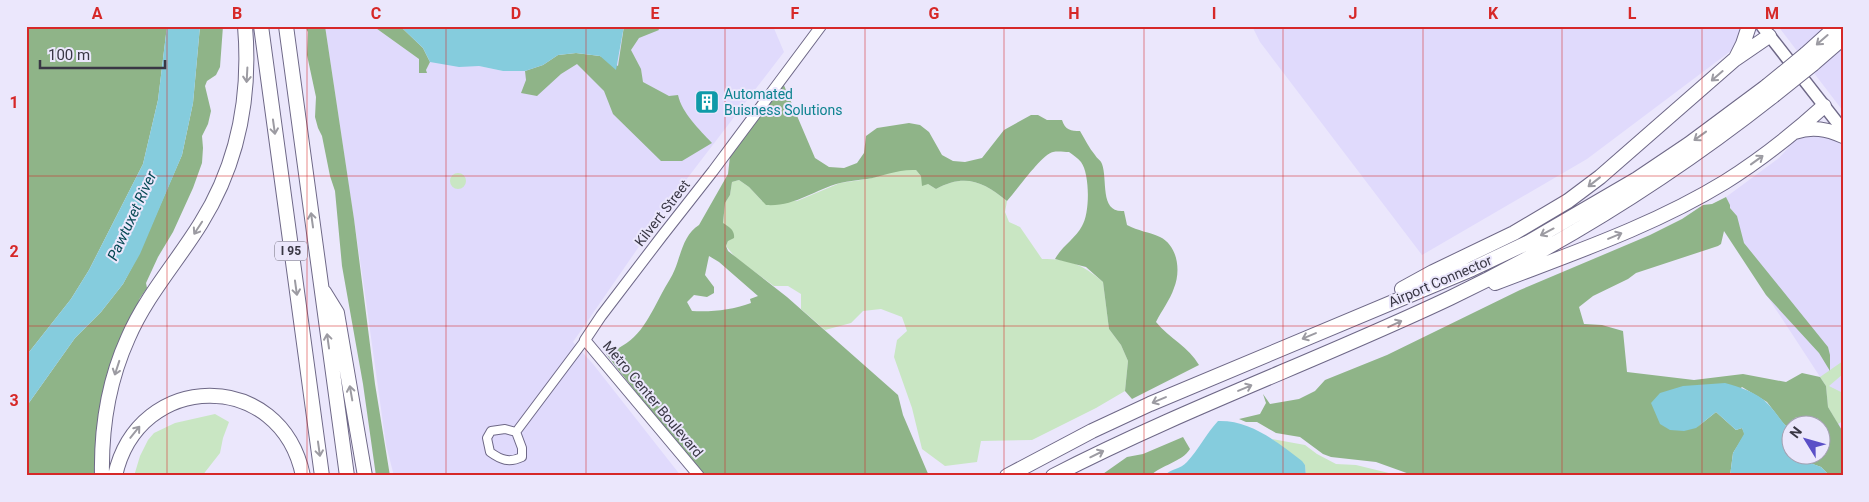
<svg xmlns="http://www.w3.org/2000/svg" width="1869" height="502" viewBox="0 0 1869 502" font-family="Roboto,sans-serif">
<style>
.built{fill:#e0dafc}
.green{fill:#c9e6c3}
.forest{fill:#8fb488;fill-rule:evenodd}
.water{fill:#85ccdd}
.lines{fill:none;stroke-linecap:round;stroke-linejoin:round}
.minor-casing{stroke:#6e6887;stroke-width:10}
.tertiary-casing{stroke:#6e6887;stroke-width:12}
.secondary-casing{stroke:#6e6887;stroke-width:14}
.motorway-casing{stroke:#6e6887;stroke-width:16}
.minor{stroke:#fff;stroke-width:8}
.tertiary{stroke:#fff;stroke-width:10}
.secondary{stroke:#fff;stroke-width:11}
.motorway{stroke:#fff;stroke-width:14}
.motorway-bridge-casing{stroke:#6e6887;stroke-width:16;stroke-linecap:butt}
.motorway-bridge{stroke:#fff;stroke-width:14}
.oneway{stroke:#9c9ba2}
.grid{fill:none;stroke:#d62828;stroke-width:1;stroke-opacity:0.55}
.labels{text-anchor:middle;stroke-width:4;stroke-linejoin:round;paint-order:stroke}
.shield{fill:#ebe7fc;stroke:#6e6c7b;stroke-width:1}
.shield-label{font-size:12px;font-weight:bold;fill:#393744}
.culture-label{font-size:14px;fill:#0d838f;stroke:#ebe7fc;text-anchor:start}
.street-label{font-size:14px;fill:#393744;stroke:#ebe7fc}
.water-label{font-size:15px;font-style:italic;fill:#064854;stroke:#ebe7fc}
.neatline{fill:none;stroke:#d62828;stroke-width:2}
.grid-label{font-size:16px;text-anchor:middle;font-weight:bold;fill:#d62828}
</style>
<rect width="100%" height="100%" fill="#ebe7fc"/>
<!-- built -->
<path class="built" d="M325,26H373L419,59L459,66H479L503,71H525L558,55L616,69L624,26H773L784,52L676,193L573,342L593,364L681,476H394L386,445L363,280Z
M1252,26H1764L1587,159L1422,255L1260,42Z
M1778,26H1843V111Z
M1812,131L1843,139V432L1828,407L1826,386L1724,230L1737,216L1730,208V205L1726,197L1779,158L1798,137Z"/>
<!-- green -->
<path class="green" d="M898,170H916L928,184L936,189C965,173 984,182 1007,201L1005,212L1009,222L1020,227L1042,259C1069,259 1082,264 1103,282L1109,329L1121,345L1128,361L1125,391L1096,408L1032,440L981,441L977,462L945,466L922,449L912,408L894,357L897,340L907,331L902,317L881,309L863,311L851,323L825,330L801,309V294L788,286H774L736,258L726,246L728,241L723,223L725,203L730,195L732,182L739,180L749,187L762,201H797L840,183L868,179Z
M450 181a8 8 0 1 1 16 0a8 8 0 1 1-16 0Z
M1843,361V374L1829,386L1843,393V421L1838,424L1828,407L1826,386L1820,377Z
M215,414L229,422L223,438L220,453L202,476H134L140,456L148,440L154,433L175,423Z
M1272,439L1305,445L1317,454L1336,464L1356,465L1401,476H1306L1305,465Z"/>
<!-- forest -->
<path class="forest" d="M26,26H167L158,100L143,164L89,270L71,299L26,356Z
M200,26H223L220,67L216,75L207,81L205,86L211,111L208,124L202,136L203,148L202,163L193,188L173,232L158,257L146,283L147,288L140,298L116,354L97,476H26V407L75,338L101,312L123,284L139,254L182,155L193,103Z
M305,26H325L354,219L375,384L390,476H376L363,384L342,266L335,191L330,176L322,136L318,128L315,117L316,97L307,55L308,32Z
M373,26H400L423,48L430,62L426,70L427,73H419V59Z
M624,26H657L659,30L639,38L631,50L641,69L643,82L669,96L678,95C682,113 699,129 712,143L682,161H661L613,114L604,91L577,64L561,74L537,96L521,93L526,80L525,71L543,65L558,55L576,53L600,56L618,66Z
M783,83L815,158L829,167L844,168L857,163L864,153L866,136L877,128L909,123L920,125L929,132L942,155L953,161L965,162L982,158L1004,130L1031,115H1038L1047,120H1062C1065,130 1071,131 1080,131C1085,139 1089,148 1095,155C1097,159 1101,160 1102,164C1108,180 1099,213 1124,211L1127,225C1138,231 1149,232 1160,237C1178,246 1181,271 1174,288C1170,300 1162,310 1156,322C1169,338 1189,347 1199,365L1132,399L1125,391L1128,361L1121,345L1109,329L1103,282L1086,267L1055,259C1062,246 1076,238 1082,226C1090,213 1090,174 1081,162C1078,158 1073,155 1069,152C1064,152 1058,151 1053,152C1042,154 1017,190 1007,201C984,182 965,173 936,189L928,184L922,186L921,176L916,170C898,169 883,176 867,179C858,180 848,181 840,183C814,190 794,207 766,205L749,187L739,180L732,182L730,195L725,203L723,223C729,227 735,230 734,238L728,241L726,246L728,251L787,297L898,395L903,415L929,476H702L606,354C639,341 646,323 662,293C666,285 672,277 675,269C681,254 684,234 699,225L728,174L730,156ZM709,256L719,262L758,296L750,299L751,303C732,310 713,312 692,311L687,302L694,295L707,297L714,293V287L705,275Z
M1726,197L1730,205V208L1737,216L1744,243L1828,347L1830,355V371L1819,353L1766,295L1724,231L1721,244L1718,246L1636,273L1628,279L1593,296L1579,307L1584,324L1602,325L1623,331L1627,372L1694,380L1743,374L1786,382L1802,373L1820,377L1826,386L1828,407L1843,432V476H1830L1821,467L1804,461L1808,455L1822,454V424H1792L1791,431L1783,423L1767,402L1742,387L1696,428L1716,412L1736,430L1742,428L1745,434L1733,453L1730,476H1415L1376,462L1331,457L1323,454L1300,437L1276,433L1257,422H1246L1239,419L1260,414L1266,403L1263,394L1270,404L1299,399L1315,391L1325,380L1387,355L1520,290L1650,235L1682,219L1703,205L1712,204Z
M1183,437L1190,449C1182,462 1161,465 1150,476H1100L1127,457L1143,454Z"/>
<!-- water -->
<path class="water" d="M167,26H200L193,103L182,155L140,254L123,284L101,312L75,338L26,407V356L71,299L89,270L143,164L158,100Z
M400,26H624L616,70L600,56L576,53L558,55L543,65L525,71H503L479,66L459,67L430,62L423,48Z
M1725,383C1739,387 1757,392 1768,404C1776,412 1782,423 1791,431L1792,454L1808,455L1805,461L1821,467L1830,476H1730L1733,453L1744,434L1742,428L1736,430L1716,412L1696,428L1684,431L1670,430L1660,424L1651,403L1660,393L1683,386Z
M1218,421C1251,420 1277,442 1302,461L1305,465L1306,476H1164C1170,469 1181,469 1187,462C1199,449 1206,434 1218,421Z"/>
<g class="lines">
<defs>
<path id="minor" d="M516,432L522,448V457C509,463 501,460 490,452L487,438L491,431L505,429L516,432L585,340"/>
<path id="tertiary" d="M699,476L585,340L601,316L662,236L713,171L821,26"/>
<path id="secondary" d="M1762,26L1843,130"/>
<path id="motorway" d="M261,26L322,476
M286,26L347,476
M1806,54L1837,26
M1736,58L1743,44L1749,26
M1813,64L1843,38
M1795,132C1812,126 1827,129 1843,136
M1495,283C1573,253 1653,226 1725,182C1760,160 1793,134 1824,106
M1402,289L1433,272L1514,233L1568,201L1600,177L1734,60L1769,36
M324,292L337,313L365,476
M102,476C101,428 108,382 128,338C146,296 177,262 201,223C239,162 251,97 245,26
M115,476C138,370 281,368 303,476
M1007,476L1092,431L1150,404L1472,269L1529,242L1637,179L1689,144L1767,86
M1053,476C1183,409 1319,360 1450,298C1565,243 1674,174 1773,96"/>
</defs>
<!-- minor casing -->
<use href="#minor" class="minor-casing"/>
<!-- tertiary casing -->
<use href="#tertiary" class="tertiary-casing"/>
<!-- secondary casing -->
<use href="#secondary" class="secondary-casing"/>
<!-- motorway casing -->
<use href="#motorway" class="motorway-casing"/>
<!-- minor -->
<use href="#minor" class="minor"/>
<!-- tertiary -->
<use href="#tertiary" class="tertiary"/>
<!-- secondary -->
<use href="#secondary" class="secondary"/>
<!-- motorway -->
<use href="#motorway" class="motorway"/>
<defs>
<path id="motorway-bridge" d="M1767,86L1806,54
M1773,96L1813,64"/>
</defs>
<!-- motorway-bridge casing -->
<use href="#motorway-bridge" class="motorway-bridge-casing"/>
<!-- motorway-bridge -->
<use href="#motorway-bridge" class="motorway-bridge"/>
</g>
<!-- one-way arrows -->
<defs><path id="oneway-shaft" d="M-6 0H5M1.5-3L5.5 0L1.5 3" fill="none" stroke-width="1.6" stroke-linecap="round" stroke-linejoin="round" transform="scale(1.25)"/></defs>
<g class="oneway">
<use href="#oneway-shaft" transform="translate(1822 40) rotate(139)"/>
<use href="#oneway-shaft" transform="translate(247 75) rotate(93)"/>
<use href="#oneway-shaft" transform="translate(1717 76) rotate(139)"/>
<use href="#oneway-shaft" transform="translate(274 127) rotate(82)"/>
<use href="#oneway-shaft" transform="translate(1700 136) rotate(144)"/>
<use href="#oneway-shaft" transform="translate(1757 160) rotate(-36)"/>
<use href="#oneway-shaft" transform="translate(1594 182) rotate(142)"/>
<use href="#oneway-shaft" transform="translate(312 220) rotate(-98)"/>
<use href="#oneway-shaft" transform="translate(198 228) rotate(123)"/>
<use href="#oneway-shaft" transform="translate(1547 232) rotate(152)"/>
<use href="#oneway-shaft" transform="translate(1615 236) rotate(-23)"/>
<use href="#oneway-shaft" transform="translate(296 288) rotate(82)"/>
<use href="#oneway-shaft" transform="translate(1395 324) rotate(-25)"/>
<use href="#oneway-shaft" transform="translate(1309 336) rotate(157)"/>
<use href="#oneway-shaft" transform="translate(328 341) rotate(-98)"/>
<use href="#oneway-shaft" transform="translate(117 368) rotate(108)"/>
<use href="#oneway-shaft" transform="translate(1245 388) rotate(-23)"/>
<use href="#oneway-shaft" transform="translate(351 393) rotate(-100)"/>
<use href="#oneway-shaft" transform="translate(1159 400) rotate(157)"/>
<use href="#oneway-shaft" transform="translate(135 432) rotate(-51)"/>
<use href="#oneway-shaft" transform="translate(319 449) rotate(82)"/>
<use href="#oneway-shaft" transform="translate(1097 454) rotate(-26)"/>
</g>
<!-- grid -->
<path class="grid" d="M167,26V476M307,26V476M446,26V476M586,26V476M725,26V476M865,26V476M1004,26V476M1144,26V476M1283,26V476M1423,26V476M1562,26V476M1702,26V476M26,176H1843M26,326H1843"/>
<!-- icons -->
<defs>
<symbol id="building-square" viewBox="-11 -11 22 22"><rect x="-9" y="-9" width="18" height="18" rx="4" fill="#0f9aa8" stroke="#ebe7fc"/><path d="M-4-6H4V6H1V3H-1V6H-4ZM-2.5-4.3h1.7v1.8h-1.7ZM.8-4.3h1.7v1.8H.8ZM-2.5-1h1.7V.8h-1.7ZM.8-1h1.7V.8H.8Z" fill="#fff"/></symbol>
</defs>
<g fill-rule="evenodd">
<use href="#building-square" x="693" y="88" width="28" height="28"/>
</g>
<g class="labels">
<!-- shield labels -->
<rect class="shield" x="275" y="241.5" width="32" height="19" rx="4"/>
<g class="shield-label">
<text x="291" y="255">I 95</text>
</g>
<!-- culture labels -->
<g class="culture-label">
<text x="724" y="99">Automated<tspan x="724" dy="16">Buisness Solutions</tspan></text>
</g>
<!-- street labels -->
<g class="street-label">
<text transform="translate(662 213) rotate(-52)" y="5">Kilvert Street</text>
<text transform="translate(1440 281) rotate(-23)" y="5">Airport Connector</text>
<text transform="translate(653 399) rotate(50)" y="5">Metro Center Boulevard</text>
</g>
<!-- water labels -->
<g class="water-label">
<text transform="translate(132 216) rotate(-65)" y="5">Pawtuxet River</text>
</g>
</g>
<!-- border -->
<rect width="1869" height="502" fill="none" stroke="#ebe7fc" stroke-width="55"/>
<!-- north arrow -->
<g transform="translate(1806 440) rotate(307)"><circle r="24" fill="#ebe7fc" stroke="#a4a1b2"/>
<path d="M0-4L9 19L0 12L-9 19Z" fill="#5a4fc7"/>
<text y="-8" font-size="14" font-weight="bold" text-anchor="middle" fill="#393744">N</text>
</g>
<!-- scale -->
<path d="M40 60v8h125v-8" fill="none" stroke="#393744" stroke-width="2.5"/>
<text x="48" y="60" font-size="15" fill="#393744" stroke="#ebe7fc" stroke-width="4" paint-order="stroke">100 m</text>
<rect x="28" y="28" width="1814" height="446" class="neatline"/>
<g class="grid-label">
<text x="97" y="19">A</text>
<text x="237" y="19">B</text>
<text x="376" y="19">C</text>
<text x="516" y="19">D</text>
<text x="655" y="19">E</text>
<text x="795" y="19">F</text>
<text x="934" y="19">G</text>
<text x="1074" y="19">H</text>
<text x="1214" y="19">I</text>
<text x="1353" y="19">J</text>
<text x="1493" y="19">K</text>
<text x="1632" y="19">L</text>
<text x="1772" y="19">M</text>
<text x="14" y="108">1</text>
<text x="14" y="257">2</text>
<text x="14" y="406">3</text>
</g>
</svg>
